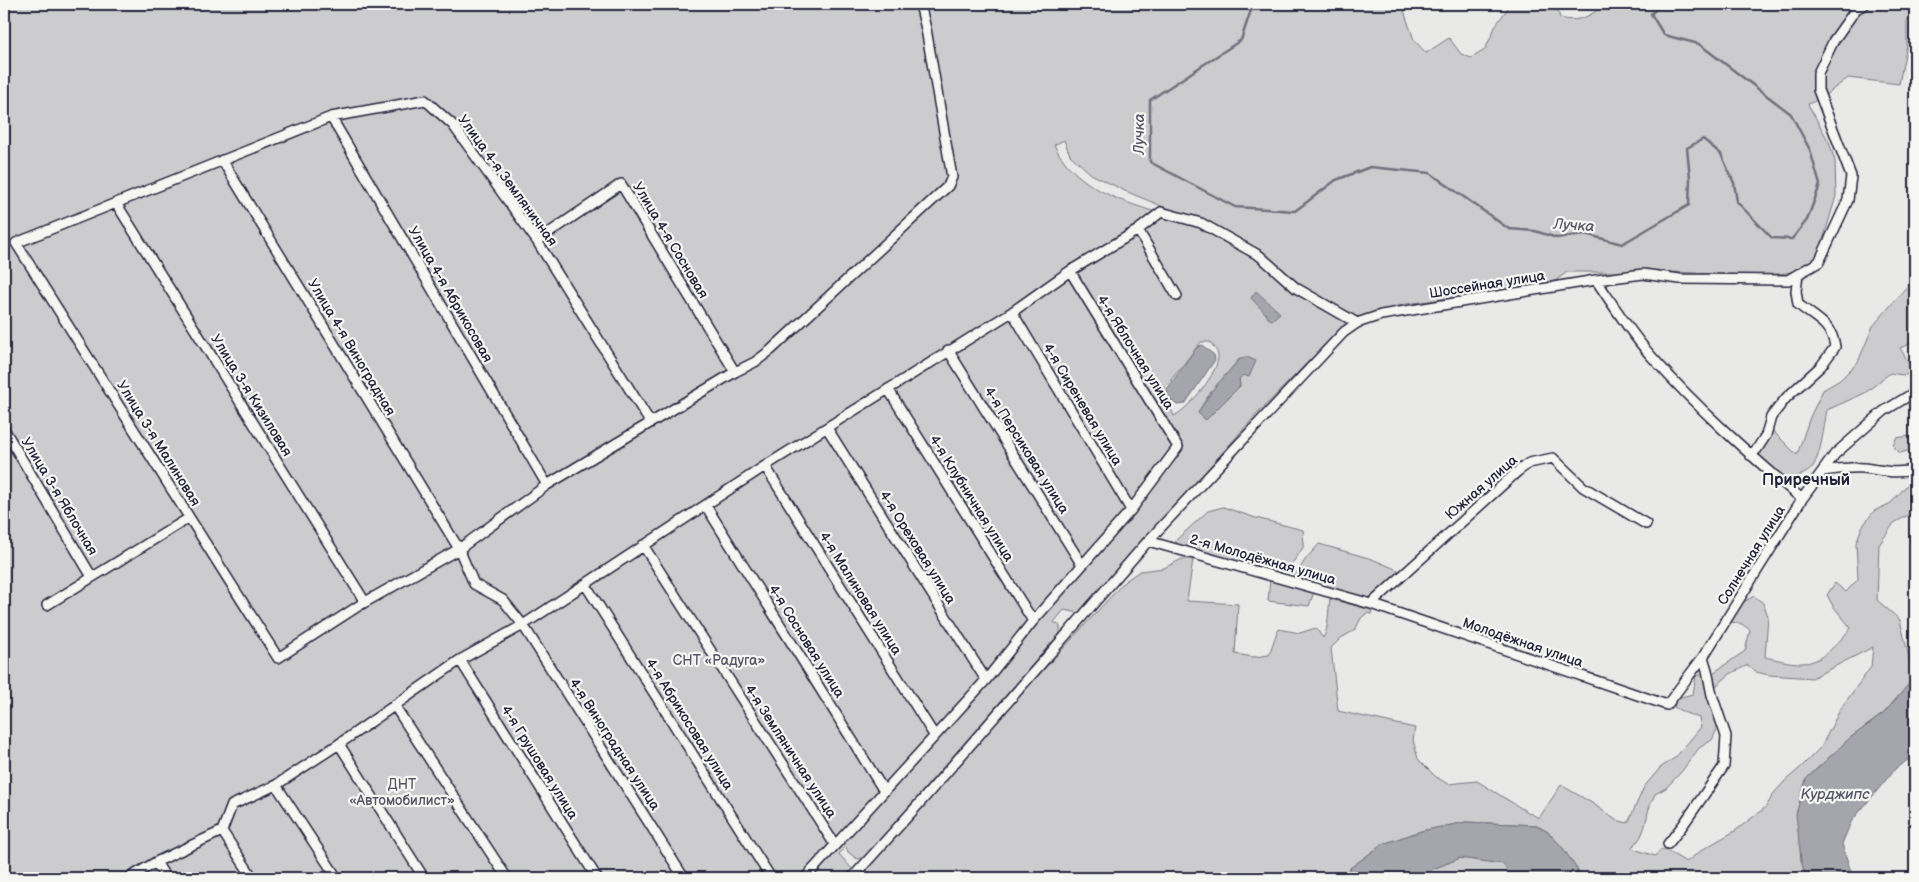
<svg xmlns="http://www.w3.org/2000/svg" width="1919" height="882" viewBox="0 0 1919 882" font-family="'Balsamiq Sans',sans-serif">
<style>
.green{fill:#ccccce;stroke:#777784;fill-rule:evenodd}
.water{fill:#a5a5ac;stroke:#71717f}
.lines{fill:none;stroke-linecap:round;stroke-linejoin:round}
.stream{stroke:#71717f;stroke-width:2.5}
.minor-casing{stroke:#22223b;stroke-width:12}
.minor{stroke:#f6f6f2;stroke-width:9}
.labels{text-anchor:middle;stroke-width:4.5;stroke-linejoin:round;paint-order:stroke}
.street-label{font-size:14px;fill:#22223b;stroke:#f6f6f2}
.park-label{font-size:14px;fill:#555567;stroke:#f6f6f2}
.water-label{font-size:15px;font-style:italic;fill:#565668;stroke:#f6f6f2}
.quarter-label{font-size:16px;font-weight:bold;fill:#22223b;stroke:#f6f6f2}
</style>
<rect width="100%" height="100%" fill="#e9e9e7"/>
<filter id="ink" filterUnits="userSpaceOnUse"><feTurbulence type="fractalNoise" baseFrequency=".02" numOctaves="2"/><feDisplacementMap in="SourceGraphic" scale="10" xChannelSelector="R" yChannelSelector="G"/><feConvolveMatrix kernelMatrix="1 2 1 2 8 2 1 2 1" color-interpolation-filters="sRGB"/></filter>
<g filter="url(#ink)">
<!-- green -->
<path class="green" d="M4,4H1437L1419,5L1404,11L1414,40L1426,53L1449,38L1461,54L1471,58L1485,50L1496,25L1510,5L1514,4H1554L1556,5L1560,18C1576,22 1585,19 1599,9V4H1915L1907,21V44L1899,84L1848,78C1835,87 1823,99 1808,104L1829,142L1835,161L1836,196L1817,260L1807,268L1786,273L1761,276L1672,272H1567L1555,281L1496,292L1406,304L1359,317L1345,313L1314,297L1232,235L1125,191L1091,174L1070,155L1064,140L1054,145C1083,202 1152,207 1205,228C1215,232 1224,242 1233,249L1234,245L1265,262L1351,325L1305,365L1256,415L1079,613L1064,610L1054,622L1060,626V633L865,857L857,859L848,852L846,847L839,854L852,869L844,878H4ZM1201,342H1210C1213,346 1217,350 1218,355C1219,373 1189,408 1174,416L1163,390ZM1239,359L1243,375L1239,379L1240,386L1206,420L1198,413C1208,392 1225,377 1239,359Z
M1915,277V337L1912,343L1900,348L1915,374L1903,375L1890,373L1865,393L1827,410C1824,425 1821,458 1811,469C1804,476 1791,478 1781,478L1758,454L1773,431L1797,455L1810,417L1823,390L1840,380L1858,362L1873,326Z
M1909,436L1915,439V449L1900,453L1893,446L1896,438Z
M1915,476V511L1894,523L1879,545L1877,600L1900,620L1910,662L1915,659V677L1884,713L1850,738L1806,779L1801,860L1806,878H1583L1562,847L1548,832L1536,825L1466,822L1421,831L1383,844L1350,868V878H862L869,867L1007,710L1125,581L1140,571L1164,568L1182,559H1193L1187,601L1238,604L1235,654L1254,657L1269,655L1278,629L1300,633L1316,628L1323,638C1329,629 1328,610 1330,599L1372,610L1371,614L1367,613L1361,618L1355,630L1341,638L1331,648L1338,711L1415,728L1413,740L1418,759L1436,777L1448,784L1477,781L1524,810L1539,818L1561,785L1592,803L1616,820L1628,823L1644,787L1660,768L1676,757L1701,727L1699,718L1683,712L1674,707L1677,698L1693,694L1696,675H1704L1719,725L1712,740L1699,748L1682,771L1666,788L1655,794C1652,801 1648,809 1647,817C1644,830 1642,839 1631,848L1655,856L1661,849L1671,853L1686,862L1705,848L1735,831L1766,807L1774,793L1785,781L1799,769L1821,747L1841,708L1871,667L1873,647L1812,678L1769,675L1756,672L1748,665L1730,674L1716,686L1713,673L1745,651L1750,630L1742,624L1731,622L1742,603L1754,596L1763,603L1768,616L1765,657C1780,660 1801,667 1816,660C1828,655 1842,638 1851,628L1833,606L1827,595L1835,583L1846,592L1858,579L1856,543L1862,527L1874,511L1891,503Z
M1223,507L1256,518L1303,530L1304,546L1285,574L1179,545L1175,541L1208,511Z
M1319,544L1372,559L1400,571L1370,601L1294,578L1305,560Z
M1270,579L1314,592L1309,606L1268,601Z
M1460,858L1504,864L1511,878H1422L1433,869Z"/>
<!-- water -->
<path class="water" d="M1256,291L1280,313L1272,320L1268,318L1266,314L1251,298Z
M1202,345L1214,355L1215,360L1185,404L1177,405L1167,397V389L1197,347Z
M1247,357L1256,361L1249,377L1243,375L1239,379L1240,386L1206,420L1198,413L1213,389L1240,359Z
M1915,677V755L1896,768L1851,822L1842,844L1853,878H1806L1801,860L1796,814L1806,779L1850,738L1884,713Z
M1466,822L1536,825L1548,832L1562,847L1583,878H1511L1503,864L1460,858L1433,869L1422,878H1350V868L1383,844L1421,831Z"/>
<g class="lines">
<!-- stream -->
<path class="stream" d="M1253,4L1241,40L1150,100V162L1235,207L1295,211L1336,180L1370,167L1430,173L1509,229L1535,231L1557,238L1585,234L1622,244L1689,205L1690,178L1687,148L1703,139L1721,154L1734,183L1737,202L1772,238L1792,239L1807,220L1820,185L1810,150L1791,114L1699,44L1664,35L1651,14L1661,4"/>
<defs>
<path id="minor" d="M331,117L547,485
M222,160L459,549L474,584L503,600L523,625L684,878
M116,203L365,602
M1138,230L1177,296
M537,241L621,184L735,372
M1596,280C1614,306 1631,334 1652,357C1698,409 1750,455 1802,499
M1012,312L1131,510
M948,350L1082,565
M888,389L1033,621
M650,422L537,241L453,125L425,100L331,117L16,243L278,658L360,605L459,549L547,485L735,372L755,362L771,350L948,186L952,177L926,29L920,4
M827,428L986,680
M4,429L92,577
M1750,455L1757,449L1766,435L1771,417L1786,398L1821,366L1835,347C1832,323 1814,318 1798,304L1796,291L1798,274
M765,466L934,735
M1823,471C1837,469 1850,467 1864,468C1882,470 1897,475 1915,469
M706,506L884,791
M1148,541L1371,604L1667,705L1703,657L1802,499L1835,454L1884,411L1915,392
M643,545L835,845
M585,584L771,878
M1371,604L1518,471L1529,463L1553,458L1583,487L1646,524
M47,605L189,518
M460,660L597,878
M394,705L507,878
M339,744L424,878
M276,785L337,878
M222,831L253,878
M1668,844L1683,825L1724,766L1726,736L1712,695L1707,670L1703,657
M156,862L166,878
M129,878L156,862L222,831L232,805L276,785L339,744L460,660L523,625L765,466L1012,312L1070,271L1138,230L1161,212L1201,223L1260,256L1296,288L1357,323
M805,878L986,680L1033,621L1131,510L1178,447L1070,271
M852,878L918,805L1148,541L1344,332L1357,323L1381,315L1596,280L1643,274L1680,279L1788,280L1819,262L1848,200L1851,176L1818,90V73L1834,40L1856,9L1865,4"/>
</defs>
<!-- minor casing -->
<use href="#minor" class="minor-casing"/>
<!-- minor -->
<use href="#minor" class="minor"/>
</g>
</g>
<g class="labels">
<!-- street labels -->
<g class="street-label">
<text transform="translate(508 180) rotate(54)" y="5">Улица 4-я Земляничная</text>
<text transform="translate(671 240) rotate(59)" y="5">Улица 4-я Сосновая</text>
<text transform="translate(1487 284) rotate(-9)" y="5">Шоссейная улица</text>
<text transform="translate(451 294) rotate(60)" y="5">Улица 4-я Абрикосовая</text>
<text transform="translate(352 347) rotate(59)" y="5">Улица 4-я Виноградная</text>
<text transform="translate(1136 352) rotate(58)" y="5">4-я Яблочная улица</text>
<text transform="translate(252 395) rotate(58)" y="5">Улица 3-я Кизиловая</text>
<text transform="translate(1083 404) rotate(59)" y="5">4-я Сиреневая улица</text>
<text transform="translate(159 443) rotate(58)" y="5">Улица 3-я Малиновая</text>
<text transform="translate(1027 450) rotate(58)" y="5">4-я Персиковая улица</text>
<text transform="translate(1481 487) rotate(-41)" y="5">Южная улица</text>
<text transform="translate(60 496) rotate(59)" y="5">Улица 3-я Яблочная</text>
<text transform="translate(972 498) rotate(58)" y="5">4-я Клубничная улица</text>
<text transform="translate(918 547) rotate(58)" y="5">4-я Ореховая улица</text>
<text transform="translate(1751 555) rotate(-58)" y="5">Солнечная улица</text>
<text transform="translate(1263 559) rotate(16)" y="5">2-я Молодёжная улица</text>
<text transform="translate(861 593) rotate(58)" y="5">4-я Малиновая улица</text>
<text transform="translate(807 641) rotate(58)" y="5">4-я Сосновая улица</text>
<text transform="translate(1523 642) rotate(19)" y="5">Молодёжная улица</text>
<text transform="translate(690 724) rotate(58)" y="5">4-я Абрикосовая улица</text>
<text transform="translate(615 744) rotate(57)" y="5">4-я Виноградная улица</text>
<text transform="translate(791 751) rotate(57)" y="5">4-я Земляничная улица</text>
<text transform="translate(540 762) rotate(58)" y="5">4-я Грушовая улица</text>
</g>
<!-- park labels -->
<g class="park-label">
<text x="719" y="665">СНТ «Радуга»</text>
<text x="402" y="789">ДНТ<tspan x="402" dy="16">«Автомобилист»</tspan></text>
</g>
<!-- water labels -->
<g class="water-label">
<text transform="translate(1139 134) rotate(-90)" y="5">Лучка</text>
<text transform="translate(1574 225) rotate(4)" y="5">Лучка</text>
<text x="1835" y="799">Курджипс</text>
</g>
<!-- quarter labels -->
<g class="quarter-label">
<text x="1806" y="485">Приречный</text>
</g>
</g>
<!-- margin -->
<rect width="1919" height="882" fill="none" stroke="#f6f6f2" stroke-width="20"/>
<rect x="10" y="10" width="1899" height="862" fill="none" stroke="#22223b" stroke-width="2" filter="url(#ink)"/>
</svg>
